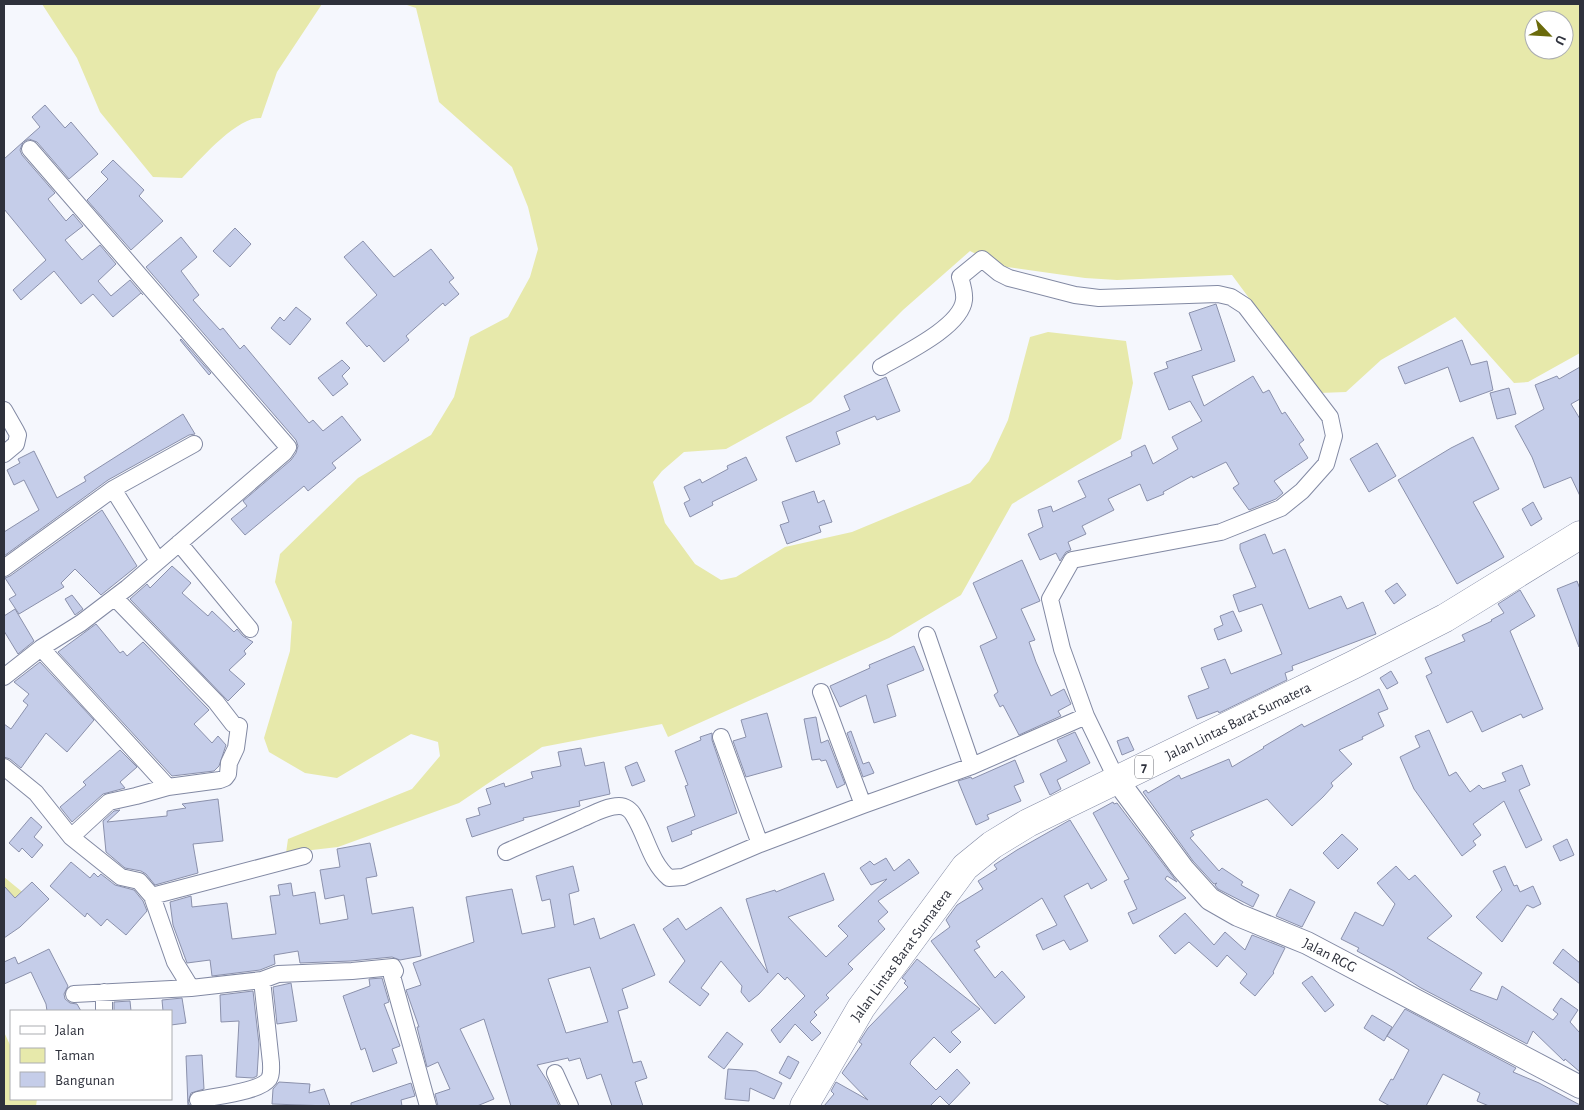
<svg xmlns="http://www.w3.org/2000/svg" width="1584" height="1110" viewBox="0 0 1584 1110" font-family="'Alegreya Sans',sans-serif">
<style>
.green{fill:#e7e9ab;fill-rule:evenodd}
.building{fill:#c5cde9;stroke:#8b91ac;fill-rule:evenodd}
.lines{fill:none;stroke-linecap:round;stroke-linejoin:round}
.street-casing{stroke:#8289a3;stroke-width:18}
.secondary-casing{stroke:#8289a3;stroke-width:24}
.highway-casing{stroke:#8289a3;stroke-width:29}
.street{stroke:#fff;stroke-width:16}
.secondary{stroke:#fff;stroke-width:22}
.highway{stroke:#fff;stroke-width:28}
.labels{text-anchor:middle;stroke-width:4.5;stroke-linejoin:round;paint-order:stroke}
.shield{fill:#fff;stroke:#6d6f76;stroke-width:1}
.shield-label{font-size:14px;font-weight:bold;fill:#2e313c}
.street-label{font-size:15px;fill:#2e313c;stroke:#fff}
</style>
<rect width="100%" height="100%" fill="#f5f7fd"/>
<!-- green -->
<path class="green" d="M42,4H322L277,72L261,118C237,116 199,161 182,178L153,177L100,112L77,58Z
M404,4H1580V353L1528,382L1514,383L1455,317L1381,360L1346,392L1319,393L1232,275L1117,280L1085,278L1000,266L970,251L903,310L811,402L726,449L684,452L662,471L653,482L665,523L695,564L721,580L736,577L785,547L852,532L970,483L989,461L1008,420L1030,337L1048,332L1126,341L1133,383L1121,439L1012,504L961,595L889,638L668,737L662,724L542,747L459,803L338,847L286,853L288,839L412,789L440,756L438,742L411,734L337,778L305,773L269,752L264,738L290,651L292,622L275,582L280,554L358,478L431,435L454,397L470,337L508,317L530,277L538,249L528,207L512,167L439,102L416,8ZM1534,20H1564V50H1534Z
M4,877L26,895L4,939Z
M4,1032L11,1047V1099H37L36,1106H4Z"/>
<!-- building -->
<path class="building" d="M45,105L65,128L71,122L98,154L69,179L37,142L29,139L23,142L40,127L32,117Z
M23,142L20,150L22,155L55,193L48,199L66,221L73,214L83,226L65,240L82,260L100,245L116,264L98,281L111,296L130,280L143,295L141,293L113,317L93,294L81,304L54,271L21,300L13,290L46,260L4,209V159Z
M113,160L144,190L139,196L163,221L131,250L87,200L108,179L101,172Z
M235,228L251,244L230,267L213,251Z
M181,237L197,257L181,271L199,295L193,300L208,317L220,330L223,328L240,349L244,345L309,423L313,420L323,431L342,416L361,440L332,463L336,468L308,491L304,486L245,535L231,519L247,506L243,501L291,460L296,453L298,446L296,440L146,267Z
M363,241L394,277L431,249L454,278L449,282L459,294L445,306L443,303L406,336L409,340L384,362L369,345L367,347L346,323L377,295L344,257Z
M1216,304L1235,361L1192,376L1204,406L1253,376L1263,393L1269,390L1282,414L1285,412L1304,440L1299,444L1308,458L1274,481L1283,493L1276,499L1249,510L1233,488L1239,484L1226,462L1193,478L1192,476L1163,492L1164,494L1147,501L1140,484L1108,499L1114,510L1082,526L1086,534L1068,542L1071,550L1066,552L1060,561L1056,553L1040,560L1028,534L1043,527L1038,510L1051,506L1053,512L1086,497L1078,481L1132,456L1131,452L1145,445L1153,464L1178,449L1172,437L1202,421L1190,401L1169,410L1154,373L1168,368L1166,362L1202,350L1189,313Z
M296,307L311,319L290,345L271,328L280,317L284,321Z
M181,339L211,373L209,375L180,340Z
M1462,340L1471,365L1487,361L1493,390L1460,402L1448,367L1405,384L1398,367Z
M342,360L350,368L342,376L348,384L333,396L318,378Z
M1580,367V399L1571,404L1580,419V496L1571,477L1544,488L1532,457L1515,426L1544,409L1535,385L1557,376L1559,379Z
M886,377L900,411L877,420L875,416L836,432L840,444L796,462L786,437L850,410L844,396Z
M1509,388L1516,414L1497,419L1490,393Z
M183,414L195,434L189,435L108,480L4,556V532L39,510L24,480L14,485L7,470L20,463L18,459L34,451L57,498L86,481L84,477Z
M1473,437L1499,489L1473,502L1504,557L1457,584L1398,480L1451,448Z
M1377,443L1396,476L1369,492L1350,459Z
M746,457L757,480L712,502L713,505L690,517L684,503L690,500L684,487L700,479L702,483L728,469L727,466Z
M814,491L818,503L824,500L832,522L819,526L821,532L787,544L780,525L789,522L782,502Z
M1533,502L1542,519L1531,526L1522,509Z
M102,510L137,566L101,595L75,569L61,583L64,587L19,614L9,599L16,595L5,578L10,576Z
M1265,534L1273,554L1285,549L1309,609L1341,596L1347,609L1363,602L1376,634L1292,666L1293,670L1285,673L1287,680L1219,713L1218,711L1197,719L1188,696L1209,688L1201,668L1225,659L1231,674L1282,654L1262,604L1239,612L1233,595L1256,587L1240,549V544Z
M1022,560L1040,601L1021,609L1035,640L1029,642L1036,662L1051,696L1064,689L1071,704L1058,711L1061,716L1019,735L1003,705L1000,707L994,695L998,692L980,646L997,638L973,583Z
M172,566L191,583L182,593L208,616L212,611L234,632L237,629L243,636L253,642L244,651L246,654L229,670L245,684L228,701L130,599L147,584L150,588Z
M1577,581L1580,589L1579,647L1557,589Z
M1397,583L1406,595L1394,604L1385,591Z
M1520,590L1535,616L1510,631L1543,709L1523,718L1521,714L1482,732L1472,711L1447,723L1426,676L1432,673L1425,658L1465,641L1462,635L1492,621L1491,620L1504,613L1498,604Z
M72,595L83,609L75,615L65,599Z
M15,609L34,641L18,654L4,631V616Z
M1233,611L1242,631L1218,640L1214,629L1223,625L1220,616Z
M96,624L120,653L123,651L127,656L143,642L208,709L209,710L194,724L212,743L218,736L226,745L219,766L214,771L172,776L58,652Z
M914,646L924,670L887,685L896,716L874,723L866,695L840,707L830,686L870,668L869,665Z
M40,662L94,720L67,752L46,733L21,768L10,759L4,757V724L11,729L28,705L23,701L29,694L14,682Z
M1391,671L1398,683L1387,689L1380,678Z
M1379,689L1388,709L1378,713L1384,726L1362,737L1363,739L1339,750L1352,764L1331,783L1333,786L1323,797L1292,826L1267,799L1191,831L1194,835L1190,838L1219,871L1222,868L1243,882L1241,885L1259,895L1253,907L1218,889L1215,885L1217,883L1214,884L1193,861L1143,792L1146,790L1148,793L1179,775L1181,779L1229,759L1232,767L1264,748L1263,747L1302,724L1304,727Z
M767,713L782,767L746,777L733,741L746,737L741,720Z
M816,717L821,743L828,740L845,784L837,788L826,760L821,761L820,759L812,760L804,719Z
M1429,730L1449,776L1456,772L1470,792L1479,785L1483,789L1506,781L1502,773L1522,765L1530,785L1519,790L1542,840L1526,848L1504,801L1473,824L1481,835L1473,841L1476,845L1462,856L1414,789L1400,757L1420,747L1415,736Z
M851,731L863,764L869,762L874,773L863,777L847,733Z
M1075,732L1090,763L1057,780L1061,789L1050,795L1040,774L1067,761L1057,740Z
M712,733V740L737,813L691,831L692,834L672,842L667,827L695,816L685,786L688,785L675,751L701,740L700,737Z
M1128,737L1134,750L1122,755L1117,741Z
M581,748L585,766L604,762L610,794L579,801L580,806L523,818L524,820L472,837L466,819L480,815L478,808L491,804L486,789L504,783L505,787L533,778L531,772L561,766L558,752Z
M120,750L137,767L120,782L125,788L103,794L72,822L60,807L86,785L83,782Z
M1015,760L1024,782L1014,786L1021,801L987,815L989,819L976,825L958,781L971,777L972,779Z
M637,762L645,781L632,786L625,767Z
M218,799L223,841L193,844L198,873L155,885L146,874L141,871L125,868L106,852L103,821L114,811L120,810L107,822L167,816V811L186,808L182,804Z
M1113,802L1114,804L1117,803L1177,882L1167,876L1165,879L1186,898L1133,924L1128,913L1137,909L1124,881L1129,879L1093,813Z
M31,817L42,827L34,837L43,845L32,858L22,848L19,852L9,843Z
M1070,820L1107,880L1091,889L1088,883L1064,896L1088,941L1070,950L1064,940L1043,950L1036,935L1057,925L1042,898L976,941L980,947L974,950L995,978L1002,971L1025,997L995,1024L978,1004L931,941L950,927L946,920L957,905L983,889L978,881L997,869L994,865L1017,850Z
M1342,834L1358,849L1338,869L1323,853Z
M1567,839L1574,855L1560,861L1553,846Z
M370,843L377,876L366,878L372,914L413,907L421,956L400,960L392,957L351,961L300,963L298,951L274,955L275,964L260,970L212,976L210,960L187,963L173,925L170,902L191,896L192,907L227,903L232,939L276,934L270,896L280,895L278,885L291,883L293,896L315,892L320,924L348,919L344,895L325,899L320,870L340,867L337,849Z
M886,858L894,871L909,859L919,873L878,901L888,912L878,921L885,929L848,964L853,969L826,995L829,998L814,1012L817,1015L810,1022L821,1033L812,1041L795,1024L780,1043L771,1030L805,996L787,977L785,980L778,973L759,994L749,1002L741,992L742,986L721,961L701,988L709,994L700,1006L669,982L685,961L663,929L678,918L686,930L721,907L768,973L746,899L775,890L776,892L824,873L834,900L788,917L826,957L848,936L838,926L887,879L871,885L860,868L870,861L874,865Z
M71,862L90,878L94,873L98,877L101,874L115,885L134,890L143,901L147,911L126,935L107,919L101,926L87,913L85,917L50,886Z
M573,866L579,891L569,894L574,925L594,918L600,939L634,924L655,975L622,989L628,1008L618,1011L633,1063L641,1061L647,1078L635,1082L643,1106H612L601,1074L587,1079L580,1058L569,1061L568,1058L537,1065L548,1082L559,1106H511L484,1019L460,1029L494,1099L477,1106H438L435,1094L450,1089L438,1062L427,1067L417,1027H419L406,990L421,985L413,963L474,942L466,897L512,889L522,934L555,927L550,899L542,901L536,876ZM590,967L608,1022L566,1033L548,979Z
M1396,866L1409,880L1415,875L1452,916L1427,938L1482,973L1470,990L1497,1000L1502,986L1553,1020L1558,1014L1553,1010L1561,998L1578,1010L1570,1022L1580,1033V1072L1565,1059L1564,1061L1533,1031L1527,1044L1421,988L1394,971L1357,951L1359,948L1341,939L1355,912L1383,926L1395,904L1377,883Z
M1505,866L1514,886L1517,885L1520,892L1533,886L1541,904L1533,908L1527,905L1502,942L1476,917L1502,890L1493,871Z
M32,882L49,899L20,927L4,938V886L15,898Z
M1290,889L1315,902L1302,927L1276,916Z
M1185,913L1214,945L1225,932L1245,950L1252,935L1285,948L1273,972L1274,973L1255,996L1240,983L1247,974L1227,955L1217,967L1189,942L1175,954L1159,936Z
M49,949L68,986L64,994L65,999L70,1003L77,1004L81,1011H47L46,1004L31,972L4,984V962L15,957L18,964Z
M1563,949L1580,963V984L1553,963Z
M917,959L980,1009L951,1032L961,1042L950,1053L934,1037L911,1061L910,1064L936,1090L957,1069L970,1083L949,1105L940,1096L930,1106H824L834,1094L831,1091L836,1082L868,1100L842,1073L862,1044L859,1042L868,1028L908,987L904,983L906,981L902,978Z
M1312,976L1334,1005L1325,1012L1302,983Z
M382,978L389,1002L384,1004L400,1046L392,1049L397,1063L373,1072L365,1048L361,1050L343,996L370,986L369,979Z
M291,983L297,1021L277,1024L273,987Z
M253,991L259,1044L257,1076L253,1078L236,1077L239,1021L221,1022L220,995Z
M182,998L186,1023L171,1025V1011H163L162,1000Z
M130,1001L131,1011H114V1002Z
M1405,1009L1516,1068L1513,1072L1539,1083L1580,1105V1106H1489L1477,1101L1480,1093L1443,1074L1426,1106H1390L1379,1100L1391,1079L1393,1080L1409,1050L1387,1036Z
M1372,1015L1392,1027L1384,1041L1364,1028Z
M727,1032L743,1044L724,1069L708,1057Z
M202,1055L204,1089L191,1093L188,1102L190,1106H188L186,1056Z
M788,1056L799,1062L790,1079L779,1073Z
M728,1069L756,1071L782,1083L774,1099L750,1088L749,1101L725,1099Z
M279,1082L310,1084L309,1093L324,1089L330,1106L272,1104L273,1089Z
M411,1083L415,1096L401,1100L402,1106H351V1103Z"/>
<g class="lines">
<defs>
<path id="street" d="M881,367C903,354 961,327 964,300C965,293 962,284 960,277L982,259L999,273L1009,278L1075,295L1099,298L1218,294L1231,297L1245,306L1330,417L1334,436L1326,464L1302,491L1281,508L1221,532L1072,560L1050,599L1062,649L1086,716L1117,780
M4,410L16,431L18,435L16,444L4,454
M113,489L158,561
M179,543L250,629
M4,568L113,489L194,444
M927,635L972,766
M41,648L168,787
M4,677L41,648L81,623L127,588L284,453L288,447L30,149
M821,692L863,805
M721,737L760,844
M4,767L36,793L71,837L121,877L139,881L152,896L175,962L191,988L262,980L278,974L352,971L393,967L395,971L392,976L428,1106
M71,837L109,802L136,796L168,787L220,780L225,778L228,774L229,763L236,748L239,726L233,724L216,702L115,598
M506,852C530,841 555,831 579,820C591,815 606,806 619,806C625,806 631,810 634,816C647,837 650,862 669,878L683,877L760,844L863,805L972,766L1086,716
M152,896L304,856
M104,992V1011
M74,994L191,988
M555,1073L570,1106
M198,1100C214,1096 260,1092 269,1079C272,1074 271,1068 271,1063L262,980"/>
<path id="secondary" d="M1117,780L1183,869L1210,899L1238,915L1307,943L1580,1087"/>
<path id="highway" d="M804,1106L861,1008L965,867L992,845L1028,823L1353,665L1445,618L1580,535"/>
</defs>
<!-- street casing -->
<use href="#street" class="street-casing"/>
<!-- secondary casing -->
<use href="#secondary" class="secondary-casing"/>
<!-- highway casing -->
<use href="#highway" class="highway-casing"/>
<!-- street -->
<use href="#street" class="street"/>
<!-- secondary -->
<use href="#secondary" class="secondary"/>
<!-- highway -->
<use href="#highway" class="highway"/>
</g>
<g class="labels">
<!-- shield labels -->
<rect class="shield" x="1135" y="755.5" width="18" height="23" rx="4"/>
<g class="shield-label">
<text x="1144" y="772">7</text>
</g>
<!-- street labels -->
<g class="street-label">
<text transform="translate(1238 721) rotate(-26)" y="5">Jalan Lintas Barat Sumatera</text>
<text transform="translate(901 955) rotate(-54)" y="5">Jalan Lintas Barat Sumatera</text>
<text transform="translate(1330 955) rotate(27)" y="5">Jalan RGG</text>
</g>
</g>
<!-- border -->
<rect width="1584" height="1110" fill="none" stroke="#2e313c" stroke-width="10"/>
<!-- legend -->
<rect x="10" y="1010" width="162" height="90" fill="#ffffff" stroke="#abadb1"/>
<rect x="20" y="1026" width="25" height="8" fill="#ffffff" stroke="#abadb1"/>
<text x="55" y="1035" font-size="15" fill="#2e313c">Jalan</text>
<rect x="20" y="1048" width="25" height="15" fill="#e7e9ab" stroke="#abadb1"/>
<text x="55" y="1060" font-size="15" fill="#2e313c">Taman</text>
<rect x="20" y="1072" width="25" height="15" fill="#c5cde9" stroke="#abadb1"/>
<text x="55" y="1085" font-size="15" fill="#2e313c">Bangunan</text>
<!-- north arrow -->
<g transform="translate(1549 35) rotate(115)"><circle r="24" fill="#ffffff" stroke="#abadb1"/>
<path d="M0-4L9 19L0 12L-9 19Z" fill="#6b6b0b"/>
<text y="-8" font-size="14" font-weight="bold" text-anchor="middle" fill="#2e313c">U</text>
</g>
</svg>
